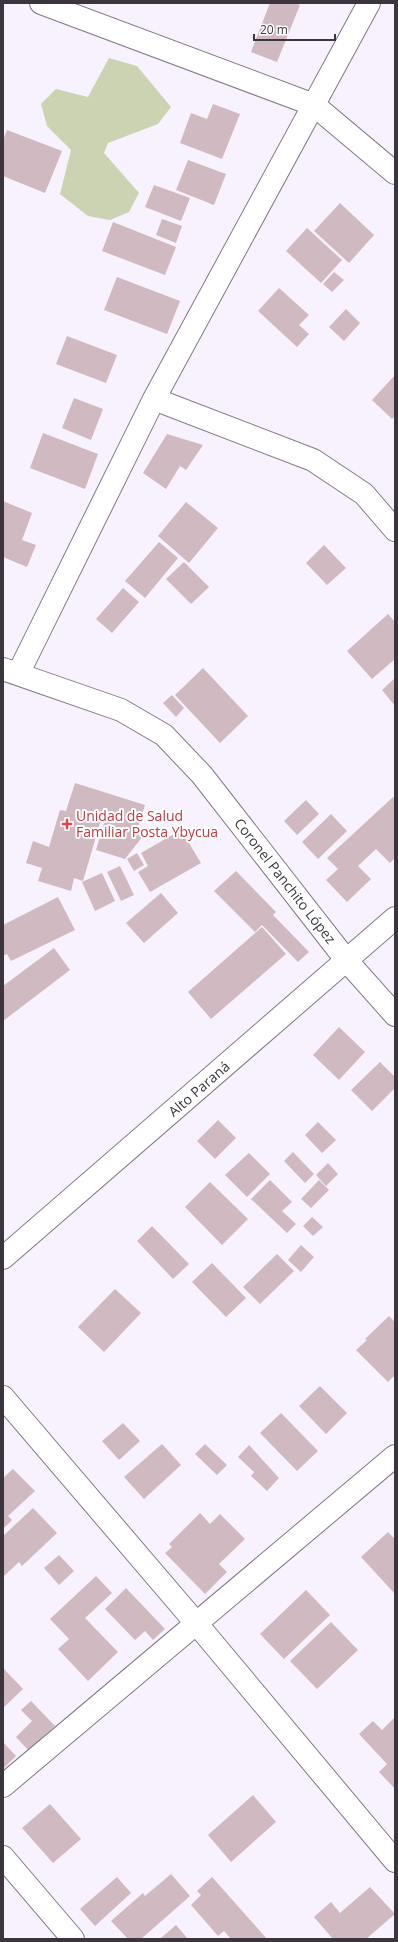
<svg xmlns="http://www.w3.org/2000/svg" width="398" height="1942" viewBox="0 0 398 1942" font-family="'Open Sans',sans-serif">
<style>
.green{fill:#cbd3b3}
.building{fill:#d0b9c1}
.lines{fill:none;stroke-linecap:round;stroke-linejoin:round}
.street-casing{stroke:#827889;stroke-width:24}
.street{stroke:#fff;stroke-width:22}
.health-dot{fill:#e0444e;stroke:#fff;stroke-width:1.5}
.labels{text-anchor:middle;stroke-width:4;stroke-linejoin:round;paint-order:stroke}
.health-label{font-size:14px;fill:#be3a42;stroke:#fff;text-anchor:start}
.street-label{font-size:14px;fill:#3b363e;stroke:#fff}
</style>
<rect width="100%" height="100%" fill="#f8f2fe"/>
<!-- green -->
<path class="green" d="M109,58L137,66L171,107L158,124L108,143L104,153L139,193L129,212L110,220L88,216L60,194L71,150L47,126L41,104L56,89L88,97Z"/>
<!-- building -->
<path class="building" d="M270,3H294L300,5L277,62L251,52Z
M213,104L240,114L222,159L180,143L191,113L207,119Z
M7,130L62,151L45,193L3,176V140Z
M188,160L226,174L214,205L176,190Z
M154,185L190,198L181,221L145,207Z
M340,203L374,235L349,263L314,231Z
M162,219L182,226L176,243L156,235Z
M113,222L176,247L165,275L102,251Z
M307,228L342,260L321,283L286,251Z
M334,272L344,280L332,292L323,284Z
M117,277L180,301L167,334L104,310Z
M279,288L309,315L299,325L309,334L297,347L258,311Z
M346,309L360,323L344,341L329,327Z
M67,336L117,355L106,383L56,364Z
M395,375V416L392,419L372,400Z
M74,398L103,409L91,440L62,428Z
M43,433L98,454L85,489L30,468Z
M167,434L203,445L186,470L180,466L166,489L143,473Z
M3,501L32,513L22,540L36,545L27,567L3,557Z
M186,502L218,528L189,563L158,536Z
M159,542L178,558L145,598L125,581Z
M324,545L346,568L327,585L306,563Z
M184,562L209,587L191,604L166,579Z
M123,588L139,602L112,633L96,619Z
M388,614L395,622V659L372,679L347,651Z
M203,668L248,716L220,743L175,695Z
M395,678V706L382,690Z
M172,695L184,708L176,717L163,703Z
M75,783L145,805L136,834L143,836L125,859L96,850L104,823H100L83,881L74,878L71,891L38,881L42,868L26,863L33,841L49,847L60,810L66,811Z
M393,797L395,799V858L390,863L376,849L358,866L371,879L347,902L326,880L338,869L327,858Z
M306,800L319,814L297,835L284,821Z
M331,814L347,831L318,859L302,842Z
M181,830L201,863L150,892L138,872L148,866L141,853Z
M137,853L144,865L134,871L127,859Z
M120,866L134,895L121,901L107,872Z
M236,871L276,912L273,915L309,952L298,962L262,925L255,932L214,891Z
M102,873L115,901L95,911L82,882Z
M161,893L178,913L144,943L126,923Z
M58,897L75,930L11,961L7,954L3,956V925Z
M262,927L286,954L211,1019L188,992Z
M54,948L70,970L3,1021V986Z
M339,1027L365,1052L339,1080L313,1055Z
M380,1062L395,1077V1088L372,1111L351,1090Z
M218,1120L236,1138L215,1159L197,1141Z
M318,1122L336,1140L322,1153L305,1135Z
M293,1152L314,1174L305,1183L284,1161Z
M249,1153L270,1174L247,1197L225,1175Z
M328,1163L338,1174L326,1186L316,1175Z
M270,1180L292,1202L282,1211L296,1224L287,1233L251,1199Z
M319,1180L329,1190L311,1208L301,1199Z
M210,1182L248,1219L222,1245L185,1207Z
M312,1217L323,1227L313,1236L303,1226Z
M152,1226L189,1264L173,1279L137,1241Z
M301,1245L314,1257L301,1272L288,1260Z
M277,1254L294,1271L260,1304L243,1287Z
M212,1263L246,1298L226,1317L192,1282Z
M115,1289L141,1313L104,1352L78,1327Z
M389,1316L395,1322V1375L388,1382L356,1350L367,1340L365,1339Z
M320,1386L347,1413L326,1434L299,1406Z
M281,1413L318,1451L297,1471L260,1433Z
M123,1423L140,1441L119,1460L102,1441Z
M162,1444L181,1465L144,1499L124,1477Z
M205,1444L227,1465L217,1475L195,1454Z
M249,1445L279,1478L267,1491L251,1476L254,1472L238,1457Z
M13,1469L35,1491L8,1516L12,1520L3,1529V1478Z
M33,1508L57,1533L22,1566L19,1562L3,1577V1536Z
M200,1513L210,1524L220,1514L245,1539L219,1564L227,1572L205,1594L165,1553L172,1547L169,1544Z
M388,1532L395,1539V1594L361,1557Z
M59,1555L74,1571L59,1585L44,1568Z
M96,1576L112,1593L85,1618L118,1652L88,1681L58,1649L69,1639L50,1619Z
M126,1588L165,1629L153,1640L145,1631L135,1640L105,1609Z
M306,1590L330,1615L284,1659L260,1634Z
M331,1622L358,1650L317,1689L290,1661Z
M3,1668L23,1689L3,1708Z
M31,1701L55,1726L28,1750L16,1737L32,1721L21,1710Z
M395,1717V1789L379,1772L387,1764L359,1734L373,1721L382,1730Z
M3,1742L16,1756L3,1769Z
M253,1795L276,1822L231,1862L208,1835Z
M50,1804L81,1839L53,1863L22,1828Z
M171,1874L190,1896L141,1939H128L111,1921L143,1893L145,1896Z
M117,1877L131,1893L95,1926L80,1909Z
M212,1877L244,1913L267,1939H231L224,1931L218,1936L191,1905L201,1895L197,1891Z
M370,1887L395,1914L366,1939H333L314,1917L331,1902L340,1913Z
M176,1925L188,1939H160Z"/>
<g class="lines">
<defs>
<path id="street" d="M41,3L314,105L395,173
M154,399L313,460L364,494L395,530
M3,669L121,710L164,735L202,775L347,961L395,1015
M18,674L154,399L369,3
M3,1258L395,918
M3,1397L196,1623L395,1861
M3,1786L395,1456
M3,1857L73,1939"/>
</defs>
<!-- street casing -->
<use href="#street" class="street-casing"/>
<!-- street -->
<use href="#street" class="street"/>
</g>
<!-- markers -->
<path class="health-dot" d="M65 818h4v4h4v4h-4v4h-4v-4h-4v-4h4z"/>
<g class="labels">
<!-- health labels -->
<g class="health-label">
<text x="76" y="821">Unidad de Salud<tspan x="76" dy="16">Familiar Posta Ybycua</tspan></text>
</g>
<!-- street labels -->
<g class="street-label">
<text transform="translate(285 881) rotate(52)" y="5">Coronel Panchito López</text>
<text transform="translate(199 1089) rotate(-41)" y="5">Alto Paraná</text>
</g>
</g>
<!-- border -->
<rect width="398" height="1942" fill="none" stroke="#3b363e" stroke-width="8"/>
<!-- scale -->
<path d="M254 34v6h81v-6" fill="none" stroke="#3b363e" stroke-width="2"/>
<text x="260" y="34" font-size="12" fill="#3b363e" stroke="#ffffff" stroke-width="3" paint-order="stroke">20 m</text>
</svg>
